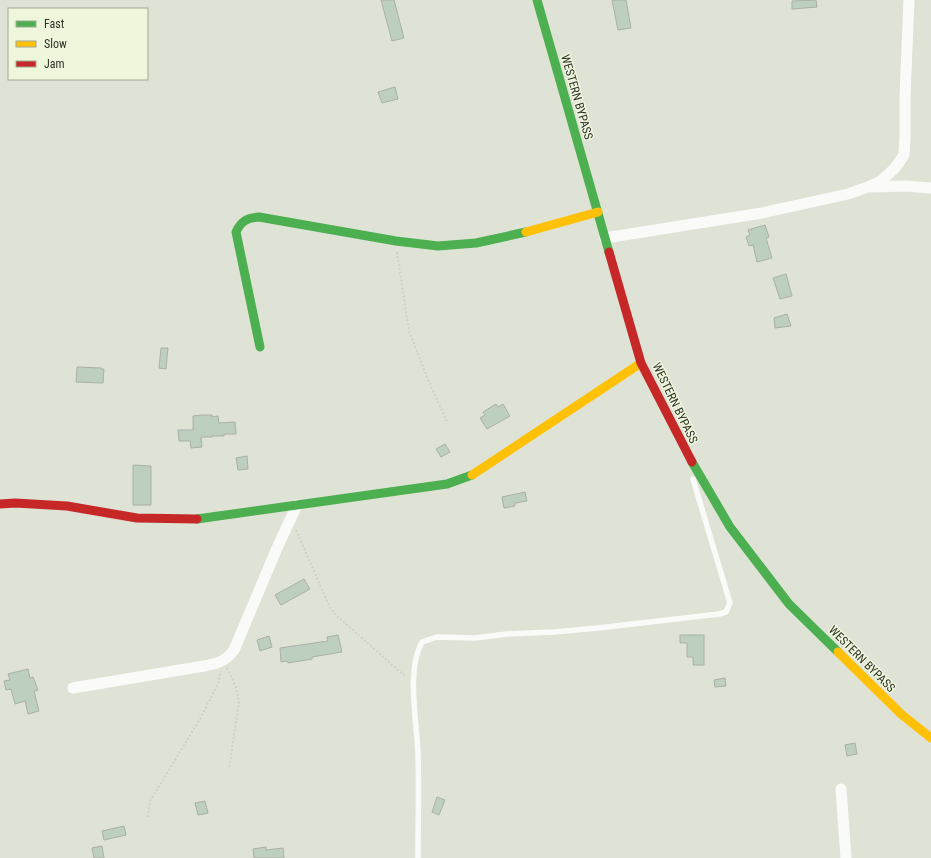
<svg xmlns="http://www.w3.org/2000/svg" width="931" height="858" viewBox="0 0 931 858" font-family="'Roboto Condensed',sans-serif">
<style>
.building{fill:#bdcfbe;stroke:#aab0a7}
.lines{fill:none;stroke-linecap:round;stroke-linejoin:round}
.path{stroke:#d0d1cc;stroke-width:2;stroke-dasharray:2 2;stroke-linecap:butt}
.lane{stroke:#fafbf9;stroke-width:5.5}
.street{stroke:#fafbf9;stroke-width:11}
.fast{stroke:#4caf50;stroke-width:9}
.slow{stroke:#ffc107;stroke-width:9}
.jam{stroke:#c62828;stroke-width:9}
.labels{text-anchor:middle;stroke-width:3;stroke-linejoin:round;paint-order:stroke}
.street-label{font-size:12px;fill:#2f3228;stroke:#eef7dc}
</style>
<rect width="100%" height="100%" fill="#dfe3d5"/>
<!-- building -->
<path class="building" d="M381,0H394L404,38L392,41Z
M612,0H626L631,28L618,30Z
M816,0L817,7L792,9V1Z
M395,87L398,99L382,103L378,92Z
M765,225L769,237L766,238L772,258L757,262L753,245L749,246L746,237L750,235L748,230Z
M786,274L792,296L780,299L773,278Z
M787,314L791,326L775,328L774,318Z
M161,348H168L166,369L159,368Z
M77,367L101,368V369H104L103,383L76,382Z
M496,404L498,407L503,404L510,416L487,429L480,418L485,415L483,412Z
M202,415H212V417L218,416L219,423L235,422L236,434H224V436H212V437H201L202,447L191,448L190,441H179L178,430H193V416Z
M445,444L450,452L441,457L436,449Z
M247,456L248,469L238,470L236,458Z
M133,465L151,466V505H133Z
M525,492L527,501L515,503V506L504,508L502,497Z
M304,579L310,589L281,605L275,595Z
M338,635L342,652L312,657V659L288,663L287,661L281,662L280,648L328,641L327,637Z
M680,635H704V665H693V657H687V643H680Z
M269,636L272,647L260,651L257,640Z
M28,669L30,678L33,677L38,690L34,691L39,711L28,714L25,701L15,704L11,689L6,690L4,681L10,680L8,674Z
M725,678L726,686L715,687L714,680Z
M855,743L857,754L847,756L845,745Z
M437,797L445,800L439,815L432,812Z
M205,801L208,813L198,815L195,803Z
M124,826L126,835L104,840L102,831Z
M102,846L104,858H94L92,848Z
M266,847V850L283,848L284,858H254L253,849Z"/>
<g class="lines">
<!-- path -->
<path class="path" d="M397,252L409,331L429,382L448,424
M296,530L330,608L338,617L406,677
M227,668L236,687L239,702L229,769
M148,817L150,801L200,719L218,684L221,671"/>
<!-- lane -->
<path class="lane" d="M418,858C418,823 419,789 418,754C417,722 406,670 422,642L437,637L475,638L507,634L554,632L598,628L719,614L726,612L730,603L693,479"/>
<!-- street -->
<path class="street" d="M872,187L905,186L931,188
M605,238L762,213L848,194L868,187L881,181L895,168L904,155L905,136V96L909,0
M73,688L204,666C218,663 225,662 234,650L277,548L297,505
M841,789L846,858"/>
<!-- fast -->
<path class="fast" d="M537,0L609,252
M260,347L236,232C241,221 247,218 259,217L396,241L438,246L476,243L526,232
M692,462L730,527L789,604L838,652
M197,519L447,484L472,475"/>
<!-- slow -->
<path class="slow" d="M526,232L598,212
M472,475L641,363
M838,652L901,714L931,738"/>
<!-- jam -->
<path class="jam" d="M609,252L641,363L692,462
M0,504L15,503L67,506L137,518L197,519"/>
</g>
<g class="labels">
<!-- street labels -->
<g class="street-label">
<text transform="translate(577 97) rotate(74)" y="4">WESTERN BYPASS</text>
<text transform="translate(675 403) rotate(64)" y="4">WESTERN BYPASS</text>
<text transform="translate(862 659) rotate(45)" y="4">WESTERN BYPASS</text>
</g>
</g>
<!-- legend -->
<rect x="8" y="8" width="140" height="72" fill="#eef7dc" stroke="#a2a894"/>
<rect x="16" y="21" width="20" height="6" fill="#4caf50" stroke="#a2a894"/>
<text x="44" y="28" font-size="12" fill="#2f3228">Fast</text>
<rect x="16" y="41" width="20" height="6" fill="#ffc107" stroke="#a2a894"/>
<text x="44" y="48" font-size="12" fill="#2f3228">Slow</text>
<rect x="16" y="61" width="20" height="6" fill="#c62828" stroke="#a2a894"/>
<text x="44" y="68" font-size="12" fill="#2f3228">Jam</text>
</svg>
